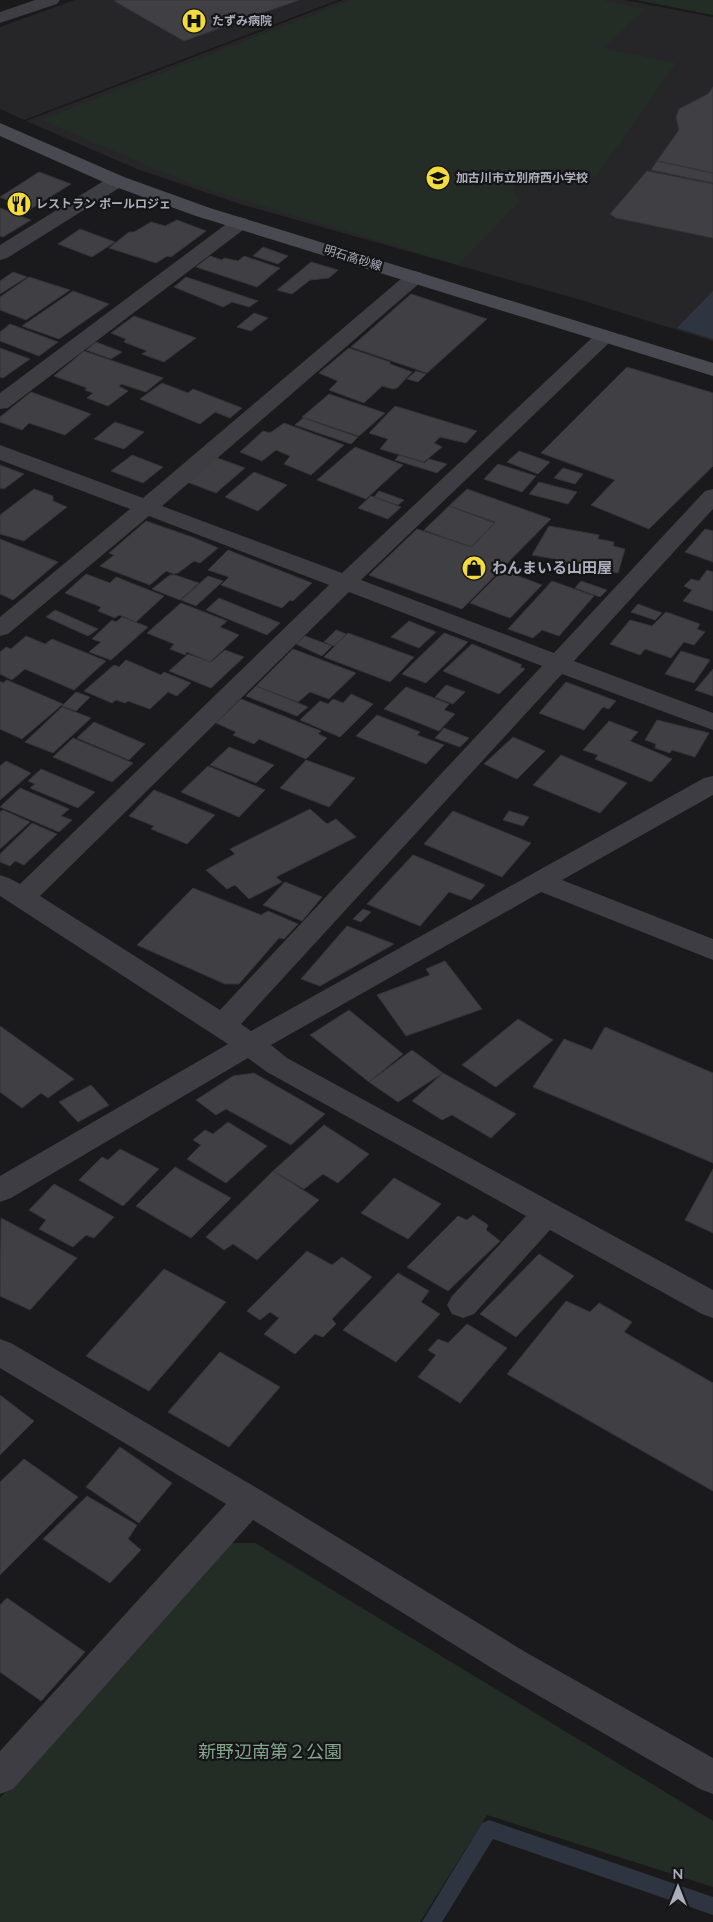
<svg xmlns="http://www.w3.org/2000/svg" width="713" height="1922" viewBox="0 0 713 1922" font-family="Lato,'Noto Sans JP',sans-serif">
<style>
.built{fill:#262629}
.green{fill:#242c26}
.water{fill:#2f3540}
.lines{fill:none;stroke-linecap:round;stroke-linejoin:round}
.stream{fill:#2f3540;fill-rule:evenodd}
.building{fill:#403f43;stroke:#353438}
.minor{fill:#3d3d43;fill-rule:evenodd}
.secondary{fill:#494951;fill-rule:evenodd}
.labels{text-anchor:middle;stroke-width:4.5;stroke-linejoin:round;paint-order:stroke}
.far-poi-label{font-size:12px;font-weight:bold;fill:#acaebb;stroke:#151517;text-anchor:start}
.far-street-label{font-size:12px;fill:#acaebb;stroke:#151517}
.poi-label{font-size:15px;font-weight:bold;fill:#acaebb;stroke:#151517;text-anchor:start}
.near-park-label{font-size:18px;fill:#84a68d;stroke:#151517}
</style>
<rect width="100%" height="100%" fill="#1a1a1c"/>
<!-- built -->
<path class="built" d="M75,0H338L24,120L0,109V27Z
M343,0H624L713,17V341L574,298L240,204L137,169L26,121Z"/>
<!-- green -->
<path class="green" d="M351,0H602L646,9L603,48L676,63L596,177L579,171L553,168C549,177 538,176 530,172C517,179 508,187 520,201L458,265L194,185L41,120Z
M636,0H713V15Z
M226,1543H255L713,1821V1887L487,1815L420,1922H0V1798Z"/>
<!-- water -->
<path class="water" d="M713,291V339L677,328Z"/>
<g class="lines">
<!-- stream -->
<path class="stream" d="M489,1820L713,1897V1915L493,1839L442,1922H422L482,1823Z"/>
</g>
<!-- building -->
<path class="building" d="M118,0H299L184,41L114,1Z
M713,87V173L657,161L679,130L676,117L679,109L708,94Z
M657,161L713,173V183L651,170Z
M647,171L713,184V238L616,218L610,214Z
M39,172L71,184L29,210L0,197Z
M0,208L31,220L3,237L0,236Z
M177,220L206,231L171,257L167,256L156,263L109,248L129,232H134L151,222L165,226Z
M80,229L115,242L92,257L58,244Z
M263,247L288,256L278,264L253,256Z
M210,256L222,260L224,258L238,261L244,256L280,268L257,287L196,267Z
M311,262L338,270L329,278L310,280L292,294L277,290Z
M13,272L27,277L0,294V281Z
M29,277L70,290L26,320L0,310V297Z
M186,277L258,301L249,307L232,302L223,307L174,287Z
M73,291L109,304L59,339L22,326Z
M411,294L487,319L427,373L351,347Z
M254,313L268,318L251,331L237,327Z
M134,316L196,338L164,362L142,354L147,351L124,342L126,339L111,333Z
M10,324L58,342L39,356L0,341V332Z
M96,342L122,352L111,359L86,350Z
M0,348L30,359L3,378L0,377Z
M349,348L390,362V364L412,372L397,388L393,389L382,386L364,403L329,390L338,381L319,373Z
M84,351L163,378L146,392L121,384L119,386L128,391L108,406L87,398L93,393L85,390L87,388L54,376Z
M627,367L713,393V466L649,529L591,505L615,480L541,453Z
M416,371L426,374L418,382L407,379Z
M162,383L188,393L193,389L242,408L230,418L215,412L200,424L140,399Z
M31,392L91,414L65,435L29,423L22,430L0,422V417Z
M329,394L385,413L359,436L302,417Z
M395,406L477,431L466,443L440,437L434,443L442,447L424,462L380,449L388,439L369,433Z
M303,418L358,437L351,444L295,425Z
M115,422L144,432L124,449L94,439Z
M284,423L344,445L311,475L284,464L290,456L276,450L262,461L240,452L263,431L270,433Z
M355,447L403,465L366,499L317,480Z
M519,451L550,462L538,474L507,462Z
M132,455L163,467L143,483L111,471Z
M399,455L425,463L429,459L447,464L437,473L395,460Z
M212,456L245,468L216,493L182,480Z
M498,464L536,476L522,492L484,479Z
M0,465L24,474L4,489L0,488Z
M563,468L583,474L575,484L554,478Z
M254,472L287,485L258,511L225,497Z
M539,482L577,492L568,504L529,494Z
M34,489L53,496V501L67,507L24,541L0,534V515Z
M467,489L551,519L462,609L369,575L417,529L472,547L495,522L449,506Z
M379,491L404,500L398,505L374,497Z
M371,496L401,507L388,519L358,508Z
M449,506L495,523L471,547L424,530Z
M146,521L192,537L218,548L200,563L194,561L178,573L174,574L166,571L150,585L100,566L114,555L109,553Z
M549,526L599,535L598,539L614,542L613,546L625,549L618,573L554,563L555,559L532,555Z
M705,529L713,531V562L685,552Z
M0,539L58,562L13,600L0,594Z
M228,550L312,583L293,601L290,600L282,608L221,585L229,577L208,570Z
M503,570L542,585L510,618L470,603Z
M707,570L713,572V611L683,601L692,590L684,586L691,579L699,581Z
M86,574L110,583L116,577L164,596L136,622L119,615L115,618L98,611L101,607L65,593Z
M170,575H175L199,583L180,600L152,589Z
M208,576L223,581L196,606L181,600Z
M552,581L594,596L559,636L542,630L533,638L508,629Z
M581,581L607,590L600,597L575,588Z
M219,598L280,623L267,635L206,610Z
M181,603L227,621L220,627L239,635L210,662L187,652L185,655L170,649L174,644L147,633Z
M638,604L662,613L655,620L631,612Z
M55,610L98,629L88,636L46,617Z
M666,612L700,624L697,629L705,632L694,645L684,642L671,658L645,649L640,655L610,644L630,620L652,626Z
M122,617L148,627L111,660L89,652L101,642L92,639L112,620L116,622Z
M409,621L436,632L419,648L391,637Z
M336,630L346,634L334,646L324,642Z
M348,633L414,657L390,682L324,657Z
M444,633L468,642L426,683L402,674Z
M26,636L45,644L52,639L106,661L74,690L25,669L12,680L0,674V652L6,647L11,649Z
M305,636L332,646L322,656L296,644Z
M472,644L522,665L520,667L525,669L499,694L443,671Z
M293,649L356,673L329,699L310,692L298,702L256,686Z
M225,650L244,657L211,688L169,671L188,654L211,662Z
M681,651L710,660L694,683L665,674Z
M126,660L161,675L164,672L191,683L177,696L168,692L150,709L128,701L125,703L116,700L112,703L84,691L114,665L119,667Z
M713,669V696L695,690Z
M7,680L63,704L22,739L0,729V681L3,683Z
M566,682L616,701L609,709L603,707L584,730L539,713Z
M446,685L465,692L453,704L435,697Z
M256,686L308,707L297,716L246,696Z
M406,687L449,704L444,710L455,714L439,731L384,709Z
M76,692L90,697L76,711L62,706Z
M351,694L373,704L340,737L300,720L320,701L328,704L333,699L343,703Z
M241,699L321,731L318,734L327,738L306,759L259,739L254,744L233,735L236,732L216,723Z
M62,707L91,718L53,753L25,742Z
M377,715L420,732L417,735L444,745L426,764L356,736Z
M657,720L709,733L695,757L672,750L670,753L655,748L656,744L645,740Z
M609,721L638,732L630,741L672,759L651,782L595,759L598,755L583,750Z
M94,722L145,744L129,760L77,738Z
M444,728L469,738L460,747L435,738Z
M513,737L545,751L517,779L484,764Z
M73,738L133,763L112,782L53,757Z
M229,747L274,765L256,783L210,765Z
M561,755L627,783L600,813L533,785Z
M306,760L355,778L329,807L280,788Z
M6,761L31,773L0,800V766Z
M208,766L265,790L239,817L181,792Z
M41,769L95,792L78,808L30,788L35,784L28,781Z
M20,788L69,809L61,816L72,820L59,832L0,807Z
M154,790L215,815L187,844L151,829L154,826L129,816Z
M310,809L327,824L336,819L356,837L276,877L282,882L249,899L235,885L227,889L206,870L235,854L230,849Z
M3,810L30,822L0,849V812Z
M453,811L531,843L502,877L424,844Z
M509,811L529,817L523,826L503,820Z
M32,823L57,834L24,865L15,861L10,866L0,862V854Z
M413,855L485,885L471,900L449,892L420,926L367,904Z
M285,882L322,897L302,921L263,905Z
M193,888L261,915L268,911L298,924L284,939L279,938L239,984H225L137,945Z
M363,909L371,912L361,922L353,919Z
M347,926L394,944L320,986L301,979Z
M445,961L482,1009L406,1036L377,995L430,975L426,969Z
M349,1010L403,1054L369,1082L310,1035Z
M518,1019L553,1040L496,1087L462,1065Z
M0,1026L74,1079L48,1098L41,1093L22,1108L0,1092Z
M605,1027L713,1073V1163L533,1087L564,1039L592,1050Z
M412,1050L443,1073L398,1102L369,1082Z
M254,1073L325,1114L291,1145L226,1109L216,1115L196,1100L233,1076Z
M443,1073L516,1114L491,1138L452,1115L442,1120L412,1101Z
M91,1085L109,1105L78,1122L59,1102Z
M228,1122L267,1146L226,1183L187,1159L201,1145L193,1140L205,1130L213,1134Z
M324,1125L369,1154L338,1183L323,1174L304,1189L273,1171Z
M120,1149L159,1169L123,1206L79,1180L102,1157L108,1160Z
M175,1167L231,1198L191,1238L136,1206Z
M713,1169V1233L685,1220Z
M273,1171L319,1200L257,1260L233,1244L224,1250L206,1237Z
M394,1178L441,1204L408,1239L361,1213Z
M54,1184L114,1217L94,1238L86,1235L73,1247L39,1229L46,1220L29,1210Z
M473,1215L488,1225L486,1230L500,1241L448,1291L407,1267L458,1216L467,1220Z
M1,1218L77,1258L30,1310L0,1296Z
M307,1251L332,1265L342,1257L372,1277L332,1319L336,1324L323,1337L315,1334L295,1354L264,1334L279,1318L270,1312L260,1320L247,1311Z
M539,1254L574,1276L516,1337L480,1314Z
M164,1269L226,1302L149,1391L86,1356Z
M398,1273L429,1291L421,1302L440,1314L396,1362L343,1330Z
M566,1301L590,1312L599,1303L632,1322L624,1332L713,1383V1491L507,1374Z
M467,1324L507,1348L460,1403L418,1377L436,1355L428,1350L438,1339L448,1343Z
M220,1352L280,1387L229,1447L168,1412Z
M0,1395L34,1421L0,1455Z
M120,1447L172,1483L139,1523L86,1487Z
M24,1459L78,1497L0,1575V1482Z
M87,1496L137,1525L128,1539L141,1550L110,1583L43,1539Z
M7,1598L85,1652L41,1701L0,1672V1605Z"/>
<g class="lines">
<!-- minor -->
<path class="minor" d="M35,0H60L57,4L0,23V12Z
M117,175L124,177L127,181L124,185L7,258L0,260V245L110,177Z
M240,217L247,219L250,223L247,227L8,408L0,409V393L233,219Z
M415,271L422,273L425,277L422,281L162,506L342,573L597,333L604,331L611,333L614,337L611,341L361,580L554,653L705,491L713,489V509L574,661L713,713V730L562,674L241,1024L251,1031L704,778L713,776V795L562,880L713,939V960L541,892L271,1045L287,1058L713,1290V1318L702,1314L550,1230L474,1314L463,1318L452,1314L447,1305L452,1296L526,1216L267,1072L248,1058L11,1198L0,1202V1176L228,1044L0,896V875L9,878L20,884L329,585L149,516L8,634L0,636V617L130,509L0,460V445L143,498L408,273ZM349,592L542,666L220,1010L40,896Z
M0,1339L11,1343L262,1491L527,1653L713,1758V1794L700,1789L503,1675L253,1520L13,1789L0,1794V1751L226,1504L0,1368Z"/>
<!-- secondary -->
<path class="secondary" d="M0,123L124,177L210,208L713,363V376L196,216L110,185L0,136Z"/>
</g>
<!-- icons -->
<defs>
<symbol id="hospital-disc" viewBox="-11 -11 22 22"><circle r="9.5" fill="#f1db3d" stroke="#151517"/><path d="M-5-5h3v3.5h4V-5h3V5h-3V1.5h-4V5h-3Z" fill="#111"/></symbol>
<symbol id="school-disc" viewBox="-11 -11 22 22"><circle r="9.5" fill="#f1db3d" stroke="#151517"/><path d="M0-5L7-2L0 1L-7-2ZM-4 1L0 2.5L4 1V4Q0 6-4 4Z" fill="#111"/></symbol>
<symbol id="restaurant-disc" viewBox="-11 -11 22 22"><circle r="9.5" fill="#f1db3d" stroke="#151517"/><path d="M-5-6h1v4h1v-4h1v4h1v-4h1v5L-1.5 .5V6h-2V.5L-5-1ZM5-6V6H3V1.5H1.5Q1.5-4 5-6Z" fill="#111"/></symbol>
<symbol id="shop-disc" viewBox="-11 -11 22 22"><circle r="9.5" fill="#f1db3d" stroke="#151517"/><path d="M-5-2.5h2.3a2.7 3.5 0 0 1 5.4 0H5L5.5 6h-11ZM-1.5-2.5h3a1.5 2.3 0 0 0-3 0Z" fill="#111"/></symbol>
</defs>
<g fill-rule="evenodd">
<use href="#hospital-disc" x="180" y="7" width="28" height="28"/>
<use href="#school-disc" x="424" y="164" width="28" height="28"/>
<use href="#restaurant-disc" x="5" y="190" width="28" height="28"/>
<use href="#shop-disc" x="460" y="554" width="28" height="28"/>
</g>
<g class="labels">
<!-- far-poi labels -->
<g class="far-poi-label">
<text x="212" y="25">たずみ病院</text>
<text x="456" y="182">加古川市立別府西小学校</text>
<text x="36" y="208">レストラン ポールロジェ</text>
</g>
<!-- far-street labels -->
<g class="far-street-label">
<text transform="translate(353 258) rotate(17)" y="4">明石高砂線</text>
</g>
<!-- poi labels -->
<g class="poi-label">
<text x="492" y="573">わんまいる山田屋</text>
</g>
<!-- near-park labels -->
<g class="near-park-label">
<text x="270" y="1758">新野辺南第２公園</text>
</g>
</g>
<!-- north arrow -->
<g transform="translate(678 1887)" stroke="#151517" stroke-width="4" paint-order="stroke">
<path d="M0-4L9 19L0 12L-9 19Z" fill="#acaebb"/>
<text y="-8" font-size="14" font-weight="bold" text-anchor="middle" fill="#acaebb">N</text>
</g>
</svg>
